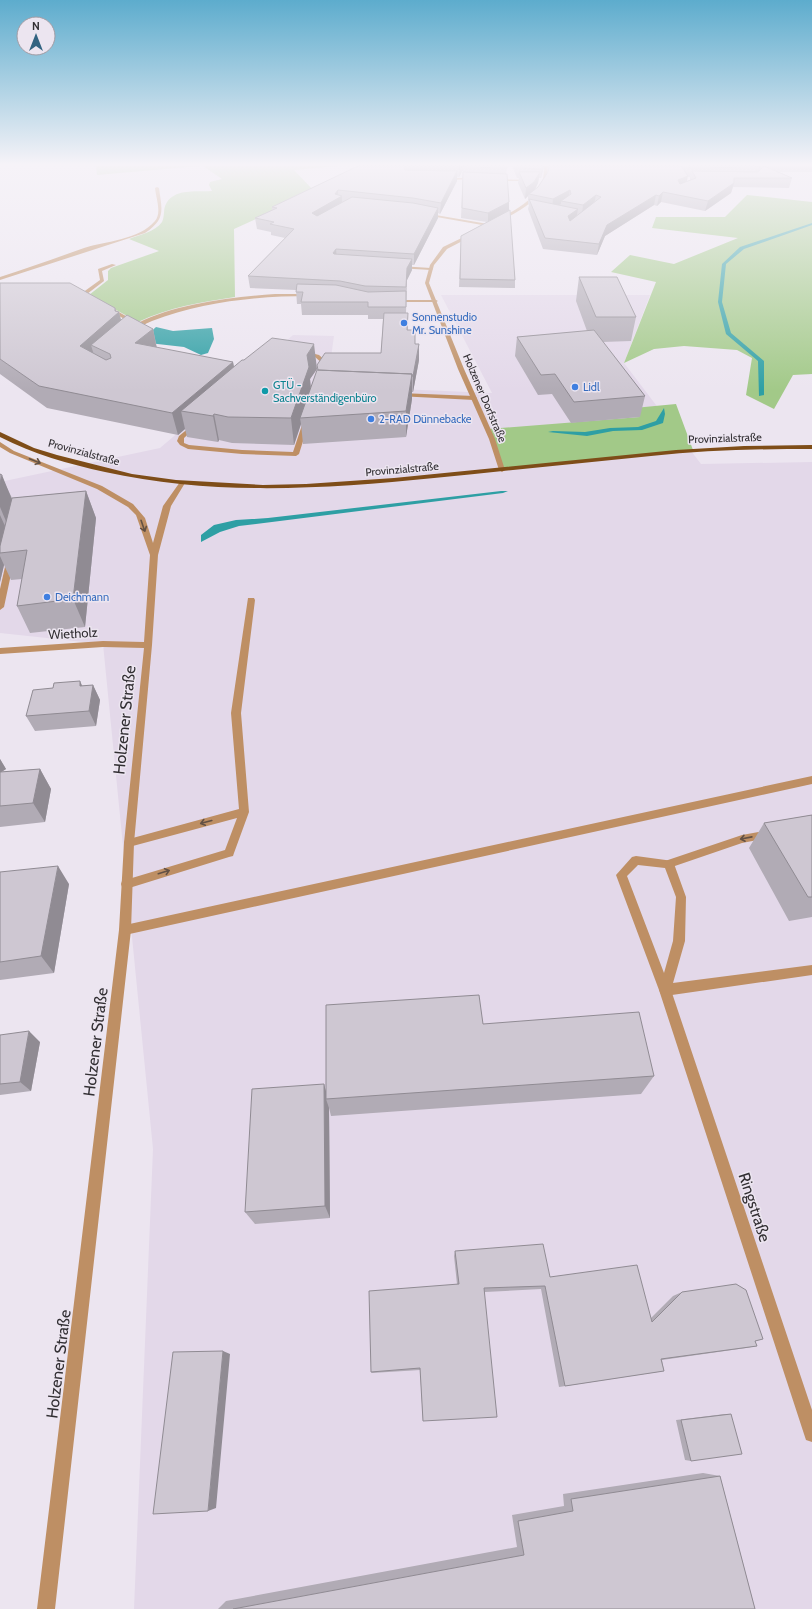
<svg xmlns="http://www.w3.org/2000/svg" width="812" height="1609" viewBox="0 0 812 1609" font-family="Cabin,sans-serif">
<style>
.built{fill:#e3d8e9}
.green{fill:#a2c988}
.water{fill:#2e9fa4}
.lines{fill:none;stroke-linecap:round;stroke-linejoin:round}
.stream{fill:#2e9fa4;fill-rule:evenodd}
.lane{fill:#be8f64;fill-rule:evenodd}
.street{fill:#be8f64;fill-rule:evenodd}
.primary{fill:#7e4d18;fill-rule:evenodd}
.wall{fill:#b1abb5;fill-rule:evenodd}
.shaded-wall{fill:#908b93}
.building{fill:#cec7d2;stroke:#908b93}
.oneway{stroke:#635144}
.shop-dot{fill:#3f7fe0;stroke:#ece5f0;stroke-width:1.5}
.culture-dot{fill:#0f9aa8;stroke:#ece5f0;stroke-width:1.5}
.labels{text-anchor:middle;stroke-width:3;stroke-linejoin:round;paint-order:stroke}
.far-shop-label{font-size:11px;fill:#366cbe;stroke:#ece5f0;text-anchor:start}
.far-culture-label{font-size:11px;fill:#0d838f;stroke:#ece5f0;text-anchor:start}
.far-street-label{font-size:11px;fill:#322f33;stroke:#ece5f0}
.street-label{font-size:13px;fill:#322f33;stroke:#ece5f0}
.near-street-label{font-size:16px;fill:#322f33;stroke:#ece5f0}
</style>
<rect width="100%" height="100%" fill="#ece5f0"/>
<!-- built -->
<path class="built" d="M441,295H650L624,363L701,464L812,462V1609H134L153,1149L103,644L0,633V482L160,448L293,335L334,336L327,386L492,393Z"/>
<!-- green -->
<path class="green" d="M96,166H200L97,175Z
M203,166H337L294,170L315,192L234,229L235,297C201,302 170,307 138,322L89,295L108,280V271L111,268L159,251L129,239C139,235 155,232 162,222C165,216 163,209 166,204C174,188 197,192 212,191L209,185L210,182L222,179Z
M747,195L812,202V374L793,375L774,409L746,395L752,358L737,350L684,346L654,349L624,363L656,282L611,272L630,255L674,264L738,238L652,228L656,217H725Z
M676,404L693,450L502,470L488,429L640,417L634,408Z"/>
<!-- water -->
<path class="water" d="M156,327L173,331L212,328L214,339L208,353L201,355L184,347L140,342Z
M664,408L665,414L663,423L642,430L613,431L587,436L548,432L553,431L585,432L610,428L638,427L656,421Z
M501,491H508L503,493L239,526L220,532L201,542V535L214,525L236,520L268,518Z"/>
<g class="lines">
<!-- stream -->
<path class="stream" d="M812,223V225L744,249L726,264L722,302L731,333L764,361V395L759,396L758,361L726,334L718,302L722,264L740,247Z"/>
<!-- lane -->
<path class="lane" d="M157,187L159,188C162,210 166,219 145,233L0,280V277C28,268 56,258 84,248C106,241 139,240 155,221C162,213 156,198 155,188Z
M112,264L116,265L102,271L104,281L87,294L95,298V300H91L82,295V293L100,280L98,269Z
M399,266L431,268L433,269L431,270L397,268Z
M275,294H309L311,295L309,296C257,296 202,302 152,321C144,324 138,329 131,333L128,331L135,325L105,308L110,307L138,323C175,304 233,297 275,294Z
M394,300H436L438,301L436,302H392Z
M303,351L319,355L327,362L324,371L319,370L322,363L315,357L301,354L300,353Z
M400,393L474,396L477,398L474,400L398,396L397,395Z
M306,420L309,422L299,454L296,456L242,454L188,449L180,445L177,441L179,436L196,422L198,423V425L184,438V443L189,445L242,450L293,452L303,422Z
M7,558H13L14,560L4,607L0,610V589Z
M248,598H254L255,600L241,713L249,812L234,853L233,856L229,857L126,889L122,887L121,884L122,881L225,850L237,818L129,847L125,846L124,843L125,840L129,839L239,809L231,713Z
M812,776V784L125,935L121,934L119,930L121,926L125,925Z
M769,830L773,831L774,834L773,837L742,843L669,868L665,867L664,864L665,861L742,835Z
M812,965V975L665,996L661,994L659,990L661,986L665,984Z"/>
<!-- street -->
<path class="street" d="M544,166H548C547,171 548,177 546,182C539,201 518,212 500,221H498V219C514,211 535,200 542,182C544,177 544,171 544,166Z
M443,178H476L478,179L444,180Z
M493,179L532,180L534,181H494Z
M424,213L488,224L490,225L488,226L425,215Z
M472,233L474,235L447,249L434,265L429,283L464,369L495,439L505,470L502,472L499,470L489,439L458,369L425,283L430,265L443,247Z
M0,442L14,451L102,486L133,504L145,518L153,543L163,506L180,482L185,483L171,506L158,555L152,645L134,843L131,930L55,1609H37L119,930L124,843L144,648L103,647L0,654V648L103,641L144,642L150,555L136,515L128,507L97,489L10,453L0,447Z
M636,856L673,861L686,897L685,941L671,990L812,1410V1442L806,1440L804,1434L659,990L616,875L632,857ZM638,865L665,868L676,897L673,941L664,973L627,876Z"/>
<!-- primary -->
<path class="primary" d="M0,432L34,448L57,455L132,474L176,480L263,485L306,484L394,478L676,450L744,446L812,445V449C758,449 705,450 651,456C579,463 506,471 434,478C324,489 214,496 105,472C69,464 33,454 0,437Z"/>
</g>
<!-- wall -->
<path class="wall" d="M358,166L507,168L506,174L509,202V211L515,280V288L459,287L461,236L487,222L461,218L463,170L459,177H457V181L440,214L438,213V218L414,265H412V270L407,280L406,313L408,330L415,344H419V360L413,392H412V399L406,437L303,444L301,424L294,445L232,443L219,440L218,442L187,437L185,429L178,435L47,408L0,374V283L115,308L116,312H119L121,320L153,329L157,348L233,362L234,367L317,369L310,379L311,387L318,370L317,365L381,353L383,319H368V315H302L301,304H297L296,290L250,288L248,276L285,238L271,235V232L257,229L255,218L272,210V207Z
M512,166H544L541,178H539L538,183L535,190L682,168L683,166H812V172H777L792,178L789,188L733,187L731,193L705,211L661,202L657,206L654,205L605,236L597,255L543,249L528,209L529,205L528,204V196L525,199L518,183L519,178H517ZM687,177H690V180L687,181Z
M579,277L636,317L631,341L602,342L645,396L640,417L571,423L552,394L538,395L515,356L517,337L587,331L576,301Z
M0,474L12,498L86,491L96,518L85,627L30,633L17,606L22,579L11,580L4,565L0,582Z
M93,685L100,700L96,726L35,731L26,716L83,686Z
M0,759L6,769L1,772L40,769L51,789L45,822L0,827Z
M812,815V917L789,921L749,848L764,823Z
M0,872L69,884L54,973L0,980Z
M483,1024L654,1076L641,1094L331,1116L329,1108L330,1218L255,1224L245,1212L324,1084L326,1092Z
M0,1035L40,1042L31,1091L0,1095Z
M455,1251L550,1277L651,1318L673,1296L682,1292L755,1341L757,1346L746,1348L662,1360L664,1371L559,1387L541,1289L485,1292L423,1421L420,1370L372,1373L371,1372L457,1284L454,1256Z
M725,1414H731L691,1461L685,1460L676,1420Z
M703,1473L720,1476L755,1609H218L226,1601L517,1547L512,1515L564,1506L563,1494Z"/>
<!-- shaded-wall -->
<path class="shaded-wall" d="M460,166H463V170L459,177V167Z
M542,166H544L541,178L542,169Z
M757,166H758L756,174L753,177Z
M759,166H761L760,170L757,172Z
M457,171V181L440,214L441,203Z
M540,172L538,183L533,193L529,194L528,196L525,199L526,188Z
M688,176L686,185L676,189L678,180Z
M734,183L731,193L705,211L708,201Z
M338,190V198L342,196V206L313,224L312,213L335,194Z
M570,190L568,200L561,201V204L552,209L553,199Z
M663,192L661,202L657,206L659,196Z
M596,195L594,205L582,215L583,205Z
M656,195L654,205L605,236L597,255L599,244L607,225Z
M509,202V212L488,222V213Z
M438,208V218L414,265V254Z
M578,209L576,220L566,227L568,216Z
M336,249L337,260L333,253Z
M412,259V270L407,280L406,299L407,268Z
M115,308L117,314L119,312L124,333L91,345L95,359L80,346L115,311Z
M153,329L157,350L135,343Z
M314,344L317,369L310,379L311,392L300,418L301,424L294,445L291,418L307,355Z
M419,344V360L413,392V376Z
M233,362L237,383L181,411L185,429L178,435L172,413Z
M412,374V399L406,437V411Z
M214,414L219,440L218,442L213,416Z
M2,475L13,502L8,526L0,507V483Z
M86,491L96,518L85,627L73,599Z
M0,515L10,537L0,553Z
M0,556L4,565L0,582Z
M80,681L87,696L80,686Z
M93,685L100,700L96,726L89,711Z
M0,759L6,769L0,773Z
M40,769L51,789L45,822L33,803Z
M58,866L69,884L54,973L41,956Z
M29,1031L40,1042L31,1091L20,1082Z
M324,1084L328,1099H326L329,1108L330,1218L325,1206Z
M223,1351L230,1354L216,1508L208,1511Z"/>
<!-- building -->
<path class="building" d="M358,166H460L459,167H404L405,170L457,171L441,203L413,198L338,190L335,194L342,196L312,213L317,216L352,197L413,203L438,208L414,254L336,249L333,253L334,254L412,259L407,268L406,287L365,286L340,281L248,276L294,229L270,224L274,222L255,218L277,208L272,207Z
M463,166H507V168L463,167Z
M516,166H542V169L517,168Z
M549,166H681L688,176L678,180L680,184L696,178L692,171L758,172L764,166L792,178H734V183L708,201L663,192L659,196L656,195L607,225L599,244L545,238L529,199L578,209L568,216L570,221L601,197L596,195L583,205L561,201L571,194L570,190L553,199L529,194L538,187L548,172Z
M688,166H757L756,167L690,168Z
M463,172L507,174L509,202L488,213L462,208Z
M519,172H540L534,182L526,188Z
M510,210L515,280L460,279L461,236Z
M579,277H617L636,317H596Z
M0,283H70L115,308V311L119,312L80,346L106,360L111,358L110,354L91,345L127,315L153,329L135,343L233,362L172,413L39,386L0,359Z
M297,284L336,285L368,292L406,291V307H368V302H301L303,292H296Z
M384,313H408L407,330H415V344H419L413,376H412V374L318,370L317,365L325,353H381Z
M594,330L645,396L574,402L555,374L541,375L517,337Z
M272,338L314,344L307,355L309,367L291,418L228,417L214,414L213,416L181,411L242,360H244Z
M317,370L412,374L406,411L300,418Z
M0,474L2,475L0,483Z
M86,491L73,599L17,606L27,550L0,553V546L12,498Z
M80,681V686L93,685L89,711L26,716L33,690L53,688L54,683Z
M40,769L33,803L0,806V772Z
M812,815V897H808L764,823Z
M58,866L41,956L0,962V872Z
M479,995L483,1024L639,1012L654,1076L326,1099V1005Z
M29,1031L20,1082L0,1084V1035Z
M324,1084L325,1206L245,1212L252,1089Z
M543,1244L550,1277L637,1265L652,1322L682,1292L736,1284L746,1290L763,1339L755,1341L757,1346L661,1359L664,1371L565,1386L545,1286L484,1288L497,1417L423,1421L420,1368L371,1372L369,1291L459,1284L455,1251Z
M223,1351L208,1511L153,1514L173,1352Z
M731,1414L742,1454L691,1461L681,1420Z
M720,1476L755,1609H233L524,1555L518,1521L573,1511L571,1499Z"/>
<!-- one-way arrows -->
<defs><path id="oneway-shaft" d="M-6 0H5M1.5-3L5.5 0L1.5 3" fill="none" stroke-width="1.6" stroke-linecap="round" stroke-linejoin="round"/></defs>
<g class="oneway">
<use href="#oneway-shaft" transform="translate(35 461) rotate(22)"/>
<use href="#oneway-shaft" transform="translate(143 526) rotate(71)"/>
<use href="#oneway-shaft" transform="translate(206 822) rotate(165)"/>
<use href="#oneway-shaft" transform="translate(746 838) rotate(169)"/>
<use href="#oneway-shaft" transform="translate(164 872) rotate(-17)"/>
</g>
<!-- sky -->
<linearGradient id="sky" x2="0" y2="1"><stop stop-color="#5daccd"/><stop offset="0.42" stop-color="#f6f3f8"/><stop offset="1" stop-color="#f6f3f8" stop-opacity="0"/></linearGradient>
<rect width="812" height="391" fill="url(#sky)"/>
<!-- markers -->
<g class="shop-dot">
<circle cx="404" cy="323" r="4"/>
<circle cx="575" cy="387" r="4"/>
<circle cx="371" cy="419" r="4"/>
<circle cx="47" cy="597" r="4"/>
</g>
<circle class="culture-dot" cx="265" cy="391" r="4"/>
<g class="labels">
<!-- far-shop labels -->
<g class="far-shop-label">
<text x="412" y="321">Sonnenstudio<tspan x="412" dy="13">Mr. Sunshine</tspan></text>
<text x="583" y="391">Lidl</text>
<text x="379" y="423">2-RAD Dünnebacke</text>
<text x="55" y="601">Deichmann</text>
</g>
<!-- far-culture labels -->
<g class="far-culture-label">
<text x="273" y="389">GTÜ -<tspan x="273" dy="13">Sachverständigenbüro</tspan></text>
</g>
<!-- far-street labels -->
<g class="far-street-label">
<text transform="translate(485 398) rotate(67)" y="4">Holzener Dorfstraße</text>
<text transform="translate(725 438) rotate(-2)" y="4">Provinzialstraße</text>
<text transform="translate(84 452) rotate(15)" y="4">Provinzialstraße</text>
<text transform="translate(402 469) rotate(-5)" y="4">Provinzialstraße</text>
</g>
<!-- street labels -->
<g class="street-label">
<text transform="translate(73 633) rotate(-3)" y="5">Wietholz</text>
</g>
<!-- near-street labels -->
<g class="near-street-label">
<text transform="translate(124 720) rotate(-84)" y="6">Holzener Straße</text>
<text transform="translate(95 1042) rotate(-83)" y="6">Holzener Straße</text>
<text transform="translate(755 1207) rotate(72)" y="6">Ringstraße</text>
<text transform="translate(58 1364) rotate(-83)" y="6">Holzener Straße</text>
</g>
</g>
<!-- north arrow -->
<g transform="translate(36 36)"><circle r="19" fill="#ece5f0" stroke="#a29ca4"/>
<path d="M0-3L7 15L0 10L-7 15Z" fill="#326381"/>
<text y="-6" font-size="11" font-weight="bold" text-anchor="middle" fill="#322f33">N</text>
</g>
</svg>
